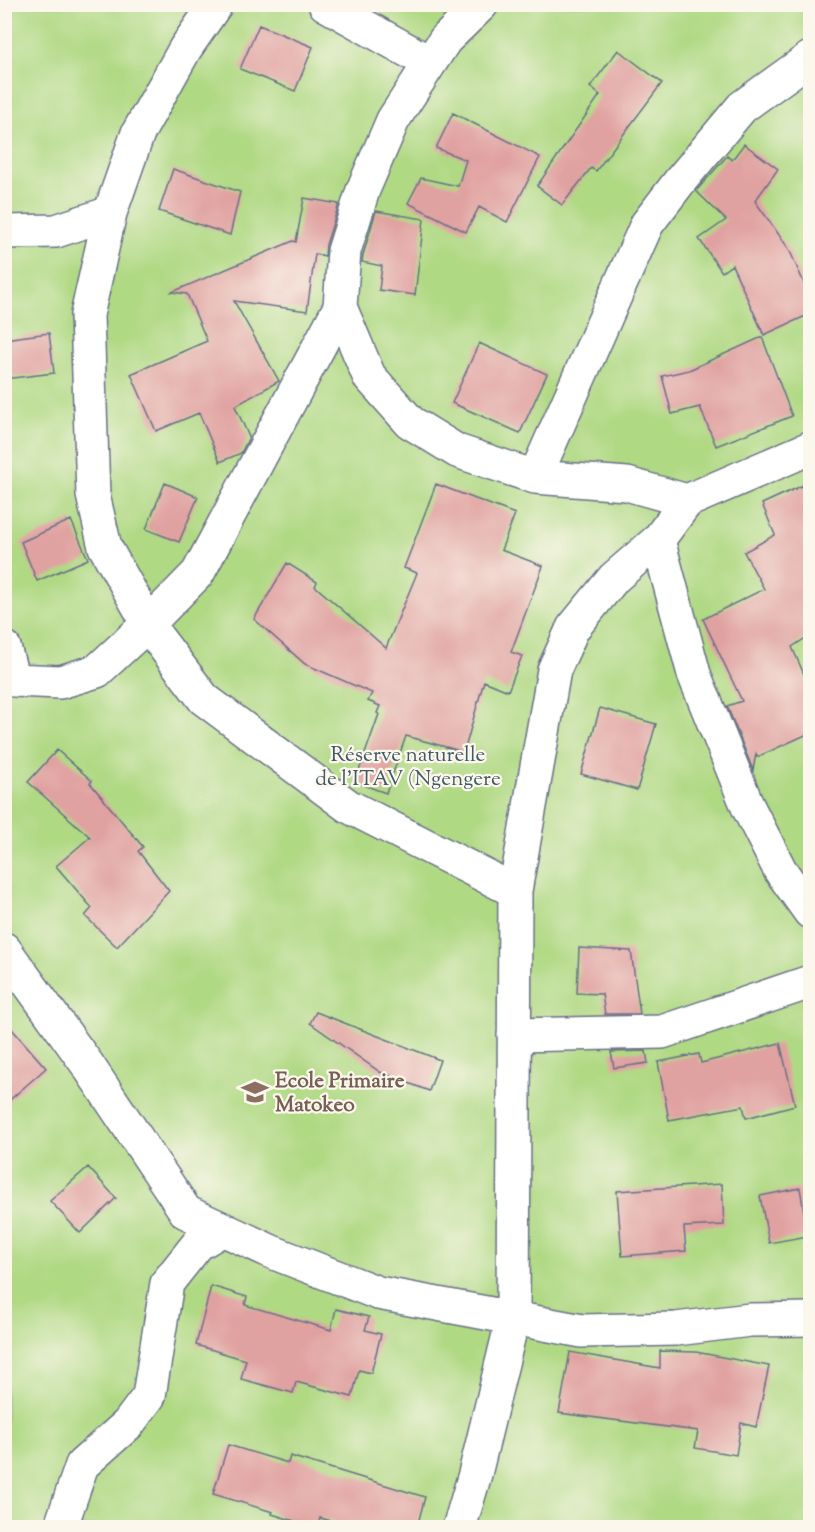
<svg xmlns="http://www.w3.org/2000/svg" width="815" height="1532" viewBox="0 0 815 1532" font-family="'Sorts Mill Goudy',serif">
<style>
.green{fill:#b0d984;stroke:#668471;stroke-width:1.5}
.building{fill:#e0a2a0}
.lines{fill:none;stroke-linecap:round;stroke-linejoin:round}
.minor-casing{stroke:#677086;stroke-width:36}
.minor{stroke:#fff;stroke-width:33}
.labels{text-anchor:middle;stroke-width:4.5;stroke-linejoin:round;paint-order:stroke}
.park-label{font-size:21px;fill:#405a68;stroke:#fbf7ec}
.education-label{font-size:21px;font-weight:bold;fill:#785e54;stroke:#fbf7ec;text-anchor:start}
</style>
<rect width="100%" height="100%" fill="#fbf7ec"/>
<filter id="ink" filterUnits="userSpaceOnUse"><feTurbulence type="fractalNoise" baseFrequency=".0167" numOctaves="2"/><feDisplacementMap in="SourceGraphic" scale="12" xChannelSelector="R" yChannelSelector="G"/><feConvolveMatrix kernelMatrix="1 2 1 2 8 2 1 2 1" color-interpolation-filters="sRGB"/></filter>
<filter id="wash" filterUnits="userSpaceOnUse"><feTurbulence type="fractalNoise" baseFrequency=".008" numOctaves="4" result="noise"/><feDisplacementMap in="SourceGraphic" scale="24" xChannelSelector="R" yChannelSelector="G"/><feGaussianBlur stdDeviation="1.35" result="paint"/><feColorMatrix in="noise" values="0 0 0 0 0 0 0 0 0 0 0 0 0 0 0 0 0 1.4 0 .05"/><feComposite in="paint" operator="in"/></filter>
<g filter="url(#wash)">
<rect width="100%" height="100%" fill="#f3e9d1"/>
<!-- green -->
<path class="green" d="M5,5H810V1527H5Z"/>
<g id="blocks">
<!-- building -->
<path class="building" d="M259,25L313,47L295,91L240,69Z
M618,50L662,83L596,171L591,168L562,205L537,186L600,95L590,87Z
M453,113L540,157L507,222L479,207L466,232L408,203L421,178L458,186L466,160L436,148Z
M744,144L778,169L755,201L789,249L810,297V314L764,335L732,265L722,272L699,239L726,220L696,191L727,156L732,160Z
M173,169L240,192L230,235L159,211Z
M304,198L339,204L326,245L325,256L315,254L307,311L234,301L279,381L235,406L249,437L241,453L220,462L199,413L156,431L131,374L207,341L187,294L172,292L293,241L296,242Z
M376,211L424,219L415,295L379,290L382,266L362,262L363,255Z
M49,333L54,373L4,379V339Z
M762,337L792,416L716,446L700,407L672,414L662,376L689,370Z
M479,343L547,374L520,433L452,403Z
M810,482V635L792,647L810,688V733L757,757L756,754L753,770L727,706L742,701L703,619L764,589L744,552L775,535L762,504Z
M165,483L198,497L179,542L146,529Z
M436,484L515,514L501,550L543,566L511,652L522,656L508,691L484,681L464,752L406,736L386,793L355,782L379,714L377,713L380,706L368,701L372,693L305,664L254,619L287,563L317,582L315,586L386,648L417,573L404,568Z
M71,520L88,559L37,581L21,542Z
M600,708L656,724L637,790L581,774Z
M57,750L92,781L90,783L143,847L138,851L169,891L117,947L85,916L92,908L56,866L90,837L28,782Z
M579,948L631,951L640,1014H605L602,994L577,993Z
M316,1012L440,1060L429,1091L380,1072L310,1023Z
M4,1020L46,1068L4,1105Z
M780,1043L795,1105L746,1118L743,1106L669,1120L658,1062L699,1054L701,1063Z
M646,1051L648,1063L614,1068L611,1052Z
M88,1167L116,1198L80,1233L50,1201Z
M722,1184L724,1225L684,1227L686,1251L622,1256L617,1191Z
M800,1188L808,1236L769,1243L760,1196Z
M211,1286L247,1297L245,1305L331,1330L336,1309L369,1317L365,1330L381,1334L371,1373L359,1370L352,1397L296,1382L293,1393L241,1379L246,1360L196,1345Z
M660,1351L696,1352L769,1366L756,1427L741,1423L736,1455L695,1448L698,1431L559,1413L570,1352L660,1368Z
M228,1445L288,1463L290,1456L425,1497L417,1527H355L320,1518L318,1527H314L272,1514L273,1512L213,1494Z"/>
</g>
</g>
<g filter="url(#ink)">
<use href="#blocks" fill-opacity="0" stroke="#677086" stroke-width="1.5"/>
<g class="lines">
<defs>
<path id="minor" d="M216,4L185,49L138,133L110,213L87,315L93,495L105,547L153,632L204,699L348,806L515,891
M325,4L430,63
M482,4L445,40L393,120L363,190L344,251L340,307L369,376L410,422L457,451L535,477L627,484L687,501L810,448
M4,232L56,231L110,213
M535,477L647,224L680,181L742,107L810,58
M658,540L694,674L748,807L780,870L810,912
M4,647L13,680L60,682L97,671L148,624L198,573L340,307
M4,949L87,1064L186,1212L272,1252L378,1293L513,1318L515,891L554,670L573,628L614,578L658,540L687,501
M514,1035L662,1032L810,982
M62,1528V1523L82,1465L128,1424L149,1396L167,1283L198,1244L223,1229
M459,1528L475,1474L513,1318L582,1331L676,1329L750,1320L810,1319"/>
</defs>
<!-- minor casing -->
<use href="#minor" class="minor-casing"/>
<!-- minor -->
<use href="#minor" class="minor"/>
</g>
</g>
<!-- icons -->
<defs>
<symbol id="school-bare" viewBox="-9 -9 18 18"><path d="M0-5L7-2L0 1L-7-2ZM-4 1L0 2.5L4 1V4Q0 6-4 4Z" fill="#8d6e63" stroke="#fbf7ec" stroke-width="2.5" paint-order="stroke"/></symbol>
</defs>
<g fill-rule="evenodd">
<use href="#school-bare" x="236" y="1073" width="38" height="38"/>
</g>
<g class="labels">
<!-- park labels -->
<g class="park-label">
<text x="408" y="761">Réserve naturelle<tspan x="408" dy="24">de l'ITAV (Ngengere</tspan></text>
</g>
<!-- education labels -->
<g class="education-label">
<text x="275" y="1087">Ecole Primaire<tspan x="275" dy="24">Matokeo</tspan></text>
</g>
</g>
<!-- margin -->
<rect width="815" height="1532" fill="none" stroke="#fbf7ec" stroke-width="24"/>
</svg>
